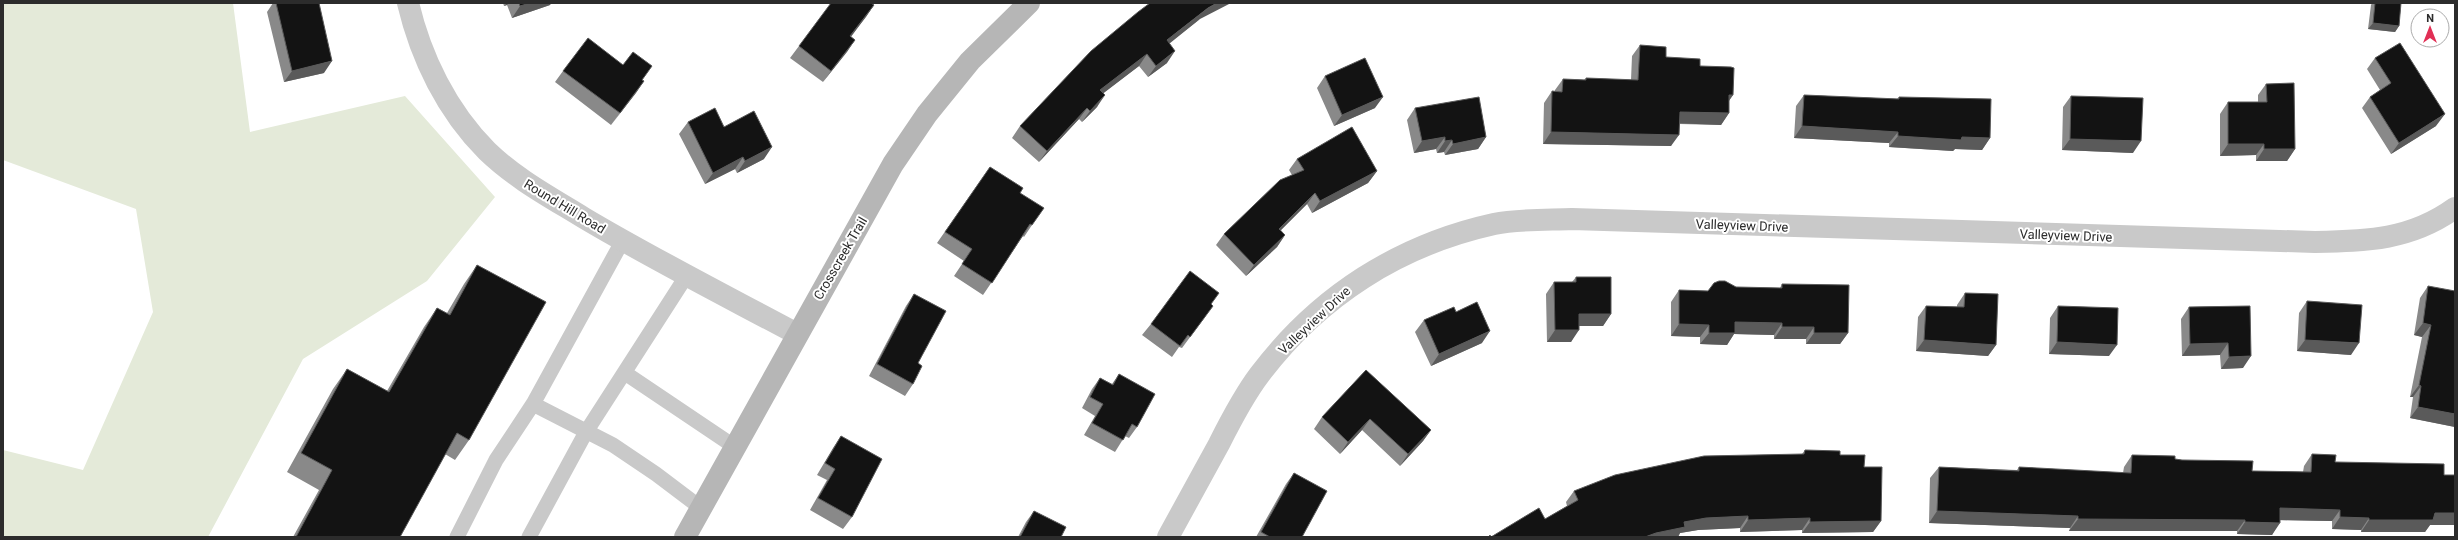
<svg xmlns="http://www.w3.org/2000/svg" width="2458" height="540" viewBox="0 0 2458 540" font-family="Roboto,sans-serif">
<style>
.green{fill:#e4ead9}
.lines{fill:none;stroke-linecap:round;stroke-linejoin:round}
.lane{stroke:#c9c9c9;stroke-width:15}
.street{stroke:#c9c9c9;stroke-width:22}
.secondary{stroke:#b6b6b6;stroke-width:22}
.wall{fill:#898989}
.shaded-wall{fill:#5a5a5a}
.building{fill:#131313;stroke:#5a5a5a}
.labels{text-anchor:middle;stroke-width:4;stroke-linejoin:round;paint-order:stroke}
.street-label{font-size:13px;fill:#2c2c2c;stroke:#fff}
</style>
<rect width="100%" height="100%" fill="#fff"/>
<!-- green -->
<path class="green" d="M3,3H233L250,132L405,96L495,197L427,281L303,359L208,537H3V450L83,470L153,312L136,209L3,160Z"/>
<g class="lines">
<!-- lane -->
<path class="lane" d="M625,373L735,447
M533,404L613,445L656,474L701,508
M457,537L496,460L533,404L623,240
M529,537L586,432L687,275"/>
<!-- street -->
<path class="street" d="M408,3C421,58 447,111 487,151C516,179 550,197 584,218C653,259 726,296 797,334
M1168,537C1185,506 1202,475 1219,444C1231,420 1244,395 1260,374C1319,296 1399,245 1494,224C1519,219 1547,220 1572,219L2315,242C2367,241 2411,240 2455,208"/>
<!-- secondary -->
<path class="secondary" d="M685,537L893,164L927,114L970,61L1029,3"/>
</g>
<!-- wall -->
<path class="wall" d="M273,3H319L324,73L284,82L267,12Z
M503,3H551L550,5L512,18L507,5L504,6Z
M2372,3H2401L2399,26L2395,32L2368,29L2371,5Z
M874,5L851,37L855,40L823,82L790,58L799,46Z
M1200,19L1169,43L1167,63L1148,77L1139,66L1103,93L1097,107L1082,122L1079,119L1039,162L1012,138L1020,126Z
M1640,45L1666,57L1700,66L1733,95L1729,101V113L1721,125L1679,124L1671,146L1543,144L1544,103L1552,91L1555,92V90L1563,79L1584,80L1586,78L1631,80L1632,56Z
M2375,58L2436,126L2391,154L2362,108L2370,97L2380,90L2367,69Z
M563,71L642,80L644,81L611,125L555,82Z
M1325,76L1375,108L1334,126L1317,88Z
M2266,84L2295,149L2287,161H2256V155L2220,156V114L2228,102H2258V95Z
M1804,95L1897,99L1899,97L1990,138L1982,150L1955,149L1953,151L1889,147V143L1794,138L1796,106Z
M2071,96L2133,153L2062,150L2063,107Z
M1415,108L1486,137L1478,149L1445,155L1444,152L1437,153L1436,149L1414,153L1407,120Z
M688,122L724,127L764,159L737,173L735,169L705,184L679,134Z
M1297,159L1377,171L1368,183L1312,213L1307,204L1281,230L1285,235L1277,247L1246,276L1216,245L1224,234L1292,175L1289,170Z
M990,167L1020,193L1032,225L1024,237L1023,236L983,295L954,276L964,261L937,243Z
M477,265L469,440L455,460L445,454L400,537H293L319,490L287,472L333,389L347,369L387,391L424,327L437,308L447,313L464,284Z
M1576,277L1611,314L1603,326H1579L1571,342H1547L1546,294L1554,282H1572Z
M1782,284L1848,333L1840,344H1806V339H1774V335L1734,334L1727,345L1700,344V337L1671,336V302L1679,290L1708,291L1736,287L1780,288Z
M2428,286L2455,427L2410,418L2413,397H2410L2422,337L2414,335L2420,298Z
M1965,293L1996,345L1988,356L1916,351L1918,317L1926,306L1957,307V305Z
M914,294L918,363L913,384L905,396L869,376L906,306Z
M2307,301L2351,355L2297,351L2299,313Z
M1211,304L1205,317L1182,348L1179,347L1172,357L1142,335L1151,324Z
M2058,306L2109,356L2049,354L2050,318Z
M2250,306L2243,368L2221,369L2220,355L2182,356L2181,319L2189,307Z
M1424,320L1482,343L1431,366L1415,332Z
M1366,370L1431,430L1423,441L1400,466L1362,430L1340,454L1314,429L1322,417Z
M1119,374L1137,427L1129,438L1125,436L1115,452L1084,435L1095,416L1082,408L1092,389L1100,378L1112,384Z
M841,436L852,517L843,529L810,510L827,480L817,475L833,448Z
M1805,450L1840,455L1864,467L1881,521L1873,532L1802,533V530L1740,532V528L1698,530L1680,533L1678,537H1488H1491L1545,519L1567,506L1566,502L1574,491L1802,454Z
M2312,454L2335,462L2430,525L2425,532H2361V530L2332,529V521L2280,520L2272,535L2237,534V531H2069L2070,528L1929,523L1930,478L1939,467L2017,470L2019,467L2123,473L2124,467L2132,455L2175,459L2252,471L2303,472L2304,466Z
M1294,473L1302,537H1256L1286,484Z
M1034,511L1061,537H1018L1026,522Z"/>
<!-- shaded-wall -->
<path class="shaded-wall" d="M507,3H509L507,5L504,6Z
M530,3H551L550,5L512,18L520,6Z
M1217,3H1231L1200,19L1159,52L1167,40L1208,8Z
M874,5L866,17L842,48L850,36Z
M2373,23L2399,26L2395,32L2368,29Z
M855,40L847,52L823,82L831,71Z
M1175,51L1167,63L1148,77L1156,66Z
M1147,54L1139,66L1092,102L1100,90Z
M332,61L324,73L284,82L292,71Z
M644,81L636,93L611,125Z
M1105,95L1097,107L1082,122L1090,111Z
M1729,95H1733L1725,106Z
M1383,97L1375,108L1334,126L1342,115Z
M1087,108L1079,119L1039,162L1047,151Z
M1680,112L1729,113L1721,125L1672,123Z
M2445,114L2436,126L2391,154L2399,143Z
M1802,126L1898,132L1889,143L1794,138Z
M1551,132L1679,135L1671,146L1543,144Z
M1898,136L1962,137L1990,138L1982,150L1955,149L1953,151L1889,147Z
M1445,137L1436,149L1414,153L1422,141Z
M1486,137L1478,149L1445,155L1453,144Z
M2070,139L2141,141L2133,153L2062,150Z
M1452,140L1444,152L1437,153L1445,141Z
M2228,144H2264L2256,155L2220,156Z
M772,147L764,159L737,173L745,161Z
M2264,149H2295L2287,161H2256Z
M743,157L735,169L705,184L713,173Z
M1377,171L1368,183L1312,213L1320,201Z
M1315,193L1307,204L1271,240L1279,229Z
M1285,235L1277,247L1246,276L1254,265Z
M1579,314H1611L1603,326H1571Z
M1735,322L1782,323L1774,335L1734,334L1727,345L1700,344L1709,333Z
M2423,323L2431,325L2422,337L2414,335Z
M1679,324L1709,325L1700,337L1671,336Z
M1782,327H1814L1806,339H1774Z
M1555,330H1579L1571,342H1547Z
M1490,331L1482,343L1431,366L1439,354Z
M1814,333H1848L1840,344H1806Z
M1924,340L1996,345L1988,356L1916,351Z
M2305,340L2359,343L2351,355L2297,351Z
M2057,342L2117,345L2109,356L2049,354Z
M2228,343L2220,355L2182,356L2190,344Z
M2251,356L2243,368L2221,369L2229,357Z
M2419,385L2421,386L2413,397H2410Z
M2418,407L2455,414V427L2410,418Z
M1370,419L1362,430L1340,454L1348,442Z
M1431,430L1423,441L1400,466L1408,454Z
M2280,508L2340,510L2332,521L2272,520Z
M1937,511L2078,516L2070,528L1929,523Z
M2435,513H2455V525H2430L2425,532H2361L2369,520Z
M1748,516L1740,528L1698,530L1680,533L1678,537H1645L1684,522L1706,518Z
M2340,517L2369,518L2361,530L2332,529Z
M1810,518L1802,530L1740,532L1748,520Z
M2078,519L2245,520L2237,531H2069Z
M1881,521L1873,532L1802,533L1810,522Z
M2245,522L2280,523L2272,535L2237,534Z"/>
<!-- building -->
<path class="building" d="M276,3H319L332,61L292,71Z
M519,3H530L520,6Z
M831,3H871L874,5L850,36L855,40L831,71L799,46Z
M1150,3H1217L1208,8L1167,40L1175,51L1156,66L1147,54L1100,90L1105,95L1090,111L1087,108L1047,151L1020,126L1091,51L1138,12Z
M2375,3H2401L2399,26L2373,23Z
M588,38L623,65L633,52L652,66L642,80L644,81L620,113L563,71Z
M2400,43L2445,114L2399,143L2370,97L2391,83L2375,58Z
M1640,45L1666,47V57L1700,59V66L1731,67L1734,68L1733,95H1729V113L1680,112L1679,135L1551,132L1552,91L1562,92L1563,79L1586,80V78L1638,80Z
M1365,58L1383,97L1342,115L1325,76Z
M2294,83L2295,149H2264V144H2228V102H2267L2266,84Z
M1804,95L1899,99V97L1991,99L1990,138L1962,137L1961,140L1898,136V132L1802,126Z
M2071,96L2143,98L2141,141L2070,139Z
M1479,97L1486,137L1453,144L1452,140L1445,141V137L1422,141L1415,108Z
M715,108L724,127L754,111L772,147L745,161L743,157L713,173L688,122Z
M1352,127L1377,171L1320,201L1315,193L1279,229L1285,235L1254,265L1224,234L1280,180L1304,170L1297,159Z
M990,167L1023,188L1020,193L1044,208L1032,225L1030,224L992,283L962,264L972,249L945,232Z
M477,265L546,302L469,440L457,433L400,537H296L332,470L301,453L347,369L389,392L437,308L450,315Z
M1190,271L1219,293L1211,304L1213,306L1190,337L1188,335L1180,346L1151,324Z
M1576,277H1611V314H1579V330H1555L1554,282H1576Z
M1719,281H1725L1736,287L1782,288V284L1849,285L1848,333H1814V327H1782V323L1735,322V333H1709V325L1679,324V290L1708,291L1714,283Z
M2428,286L2455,291V414L2418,407L2421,386L2419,385L2431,325L2423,323Z
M1965,293L1998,294L1996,345L1924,340L1926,306L1964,307Z
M914,294L946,311L918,363L922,366L913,384L877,364Z
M2307,301L2362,305L2359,343L2305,340Z
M1477,302L1490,331L1439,354L1424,320L1454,307L1456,312Z
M2058,306L2118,308L2117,345L2057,342Z
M2250,306L2251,356L2229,357L2228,343L2190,344L2189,307Z
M1366,370L1431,430L1408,454L1370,419L1348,442L1322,417Z
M1119,374L1155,394L1137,427L1132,424L1123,440L1092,423L1103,404L1090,397L1100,378L1113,385Z
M841,436L882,459L852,517L818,498L835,469L825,463Z
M1805,450L1840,451V455H1865L1864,467H1882L1881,521L1810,522V518L1748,520V516L1706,518L1684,522L1685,527L1656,533L1645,537H1488L1490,535L1491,537L1539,508L1545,519L1578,500L1574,491L1615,475L1704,456L1804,454Z
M2312,454L2336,455L2335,462L2444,464V475H2455V513H2435L2433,520H2369V518L2340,517V510L2280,508V523L2245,522V520L2078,519V516L1937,511L1939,467L2019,471V467L2131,473L2132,455L2175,456V459L2182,460L2253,461L2252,471L2311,472Z
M1294,473L1327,491L1302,537H1270L1261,532Z
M1034,511L1066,527L1061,537H1020Z"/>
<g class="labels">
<!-- street labels -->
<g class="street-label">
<text transform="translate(565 206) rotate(31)" y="5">Round Hill Road</text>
<text transform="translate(1742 225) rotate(2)" y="5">Valleyview Drive</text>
<text transform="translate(2066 235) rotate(2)" y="5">Valleyview Drive</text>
<text transform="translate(840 258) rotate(-60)" y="5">Crosscreek Trail</text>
<text transform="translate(1314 320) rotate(-43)" y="5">Valleyview Drive</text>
</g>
</g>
<!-- border -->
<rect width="2458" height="540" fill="none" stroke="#2c2c2c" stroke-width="8"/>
<!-- north arrow -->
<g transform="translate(2430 28)"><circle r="19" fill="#ffffff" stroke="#ababab"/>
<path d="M0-3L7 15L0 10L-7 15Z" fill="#e12f55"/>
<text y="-6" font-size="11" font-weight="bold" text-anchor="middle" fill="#2c2c2c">N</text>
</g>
</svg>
